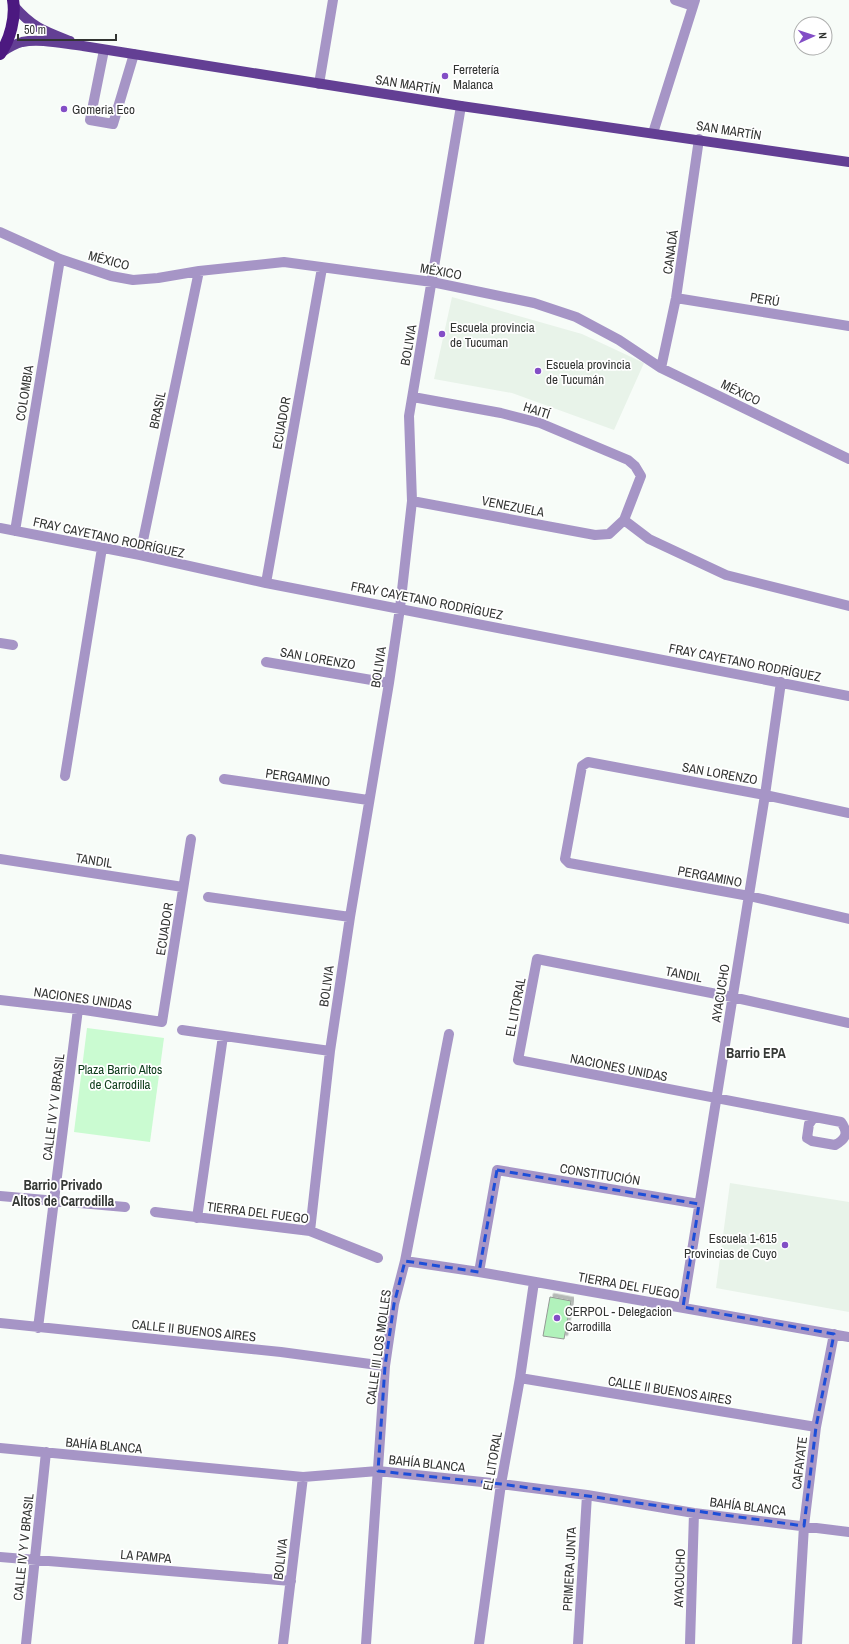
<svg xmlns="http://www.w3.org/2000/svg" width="849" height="1644" viewBox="0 0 849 1644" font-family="'Archivo Narrow',sans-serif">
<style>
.built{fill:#e8f3e9}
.green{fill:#cafbd1}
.building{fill:#b1f2bb;stroke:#949995;filter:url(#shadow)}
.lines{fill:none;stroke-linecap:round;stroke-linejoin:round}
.minor{stroke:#a695c6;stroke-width:10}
.major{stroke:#633f94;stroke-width:10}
.highway{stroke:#4c1980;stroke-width:12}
.marked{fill:none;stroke:#1d4ed8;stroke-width:3;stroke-dasharray:8 5;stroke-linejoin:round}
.poi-dot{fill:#834ec6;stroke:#fff;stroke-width:1.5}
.labels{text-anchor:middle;stroke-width:3.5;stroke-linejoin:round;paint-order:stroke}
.poi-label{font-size:13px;fill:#323432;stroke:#fff;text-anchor:start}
.street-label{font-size:13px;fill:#323432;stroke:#fff}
.park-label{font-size:13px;fill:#0d3c1a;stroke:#fff}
.neighbourhood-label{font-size:14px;font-weight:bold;fill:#363936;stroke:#fff}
</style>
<defs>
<filter id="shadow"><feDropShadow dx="3.5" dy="-3.5" stdDeviation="0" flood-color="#0004"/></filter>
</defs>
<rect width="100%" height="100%" fill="#f7fcf8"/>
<!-- built -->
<path class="built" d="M452,297L582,334L644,363L614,430L512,393L434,379Z
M730,1183L849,1202V1312L716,1288Z"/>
<!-- green -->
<path class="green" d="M87,1028L164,1038L150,1142L74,1132Z"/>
<!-- building -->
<path class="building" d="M550,1297L571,1301L564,1339L543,1336Z"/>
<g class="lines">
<!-- minor -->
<path class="minor" d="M675,0L693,6
M104,50L90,120L113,124L134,54
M319,84L333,0
M653,133L695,0
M0,232L60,259L111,276L133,280L158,278L199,271L284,262L432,282L534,303L576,317L619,340L661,368L849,459
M676,298L849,326
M661,368L676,298L699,139
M412,501L595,535L609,534L624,520L641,476L635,466L628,460L540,423L501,413L413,397
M624,520L649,539L726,575L849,606
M0,528L140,555L266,583L849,696
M15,531L60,259
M140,555L199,271
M266,583L322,268
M0,643L13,645
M266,662L389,683
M65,776L102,548
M224,779L368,800
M849,813L765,795L588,762L582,766L565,859L569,863L749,896L849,919
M0,859L183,887
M208,897L350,917
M0,1000L78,1009L162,1022L191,839
M182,1030L330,1051
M814,1117L809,1124L807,1138L812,1141L835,1145C846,1139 849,1133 841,1122L518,1060L537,959L732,997L849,1023
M0,1196L125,1207
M155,1212L310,1231L378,1258
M197,1218L223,1036
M310,1231L330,1051L350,917L389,683L400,608L412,501L409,416L461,106
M405,1261L479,1272L849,1337
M479,1272L497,1170L699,1204
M683,1307L765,795L781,682
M0,1323L281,1352L385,1366
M38,1328L78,1009
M520,1378L816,1427
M0,1448L303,1477L378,1471L501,1484L587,1495L694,1513L849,1532
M0,1557L291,1581
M26,1644L46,1452
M283,1644L303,1477
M366,1644L385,1366L394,1304L405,1261L449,1034
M479,1644L501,1484L520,1378L534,1282
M578,1644L587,1495
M690,1644L694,1513
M797,1644L804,1526L816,1427L834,1334"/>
<!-- major -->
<path class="major" d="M14,6C32,27 44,31 70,41
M2,52C8,48 14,44 22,42C40,38 64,44 83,46L461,106L849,162"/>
<!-- highway -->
<path class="highway" d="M0,54C10,40 16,17 13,0"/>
</g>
<!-- marked area -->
<path class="marked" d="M497,1170L699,1204L683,1307L834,1334L816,1427L804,1526L501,1484L378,1471L385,1366L394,1304L405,1261L479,1272Z"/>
<!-- markers -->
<g class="poi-dot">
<circle cx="445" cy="76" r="4"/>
<circle cx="64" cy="109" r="4"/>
<circle cx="442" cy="334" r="4"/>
<circle cx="538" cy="371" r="4"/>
<circle cx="785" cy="1245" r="4"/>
<circle cx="557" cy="1318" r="4"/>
</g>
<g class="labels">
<!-- poi labels -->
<g class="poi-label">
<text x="453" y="74">Ferretería<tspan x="453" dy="15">Malanca</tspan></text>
<text x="72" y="114">Gomeria Eco</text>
<text x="450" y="332">Escuela provincia<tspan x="450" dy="15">de Tucuman</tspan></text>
<text x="546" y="369">Escuela provincia<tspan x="546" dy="15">de Tucumán</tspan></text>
<text x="777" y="1243" text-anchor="end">Escuela 1-615<tspan x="777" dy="15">Provincias de Cuyo</tspan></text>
<text x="565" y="1316">CERPOL - Delegacion<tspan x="565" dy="15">Carrodilla</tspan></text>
</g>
<!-- street labels -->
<g class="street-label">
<text transform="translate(408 84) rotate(9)" y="5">SAN MARTÍN</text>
<text transform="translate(729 130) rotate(9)" y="5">SAN MARTÍN</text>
<text transform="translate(670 252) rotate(-82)" y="5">CANADÁ</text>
<text transform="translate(109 260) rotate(15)" y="5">MÉXICO</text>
<text transform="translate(441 271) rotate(10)" y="5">MÉXICO</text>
<text transform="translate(765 299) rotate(9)" y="5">PERÚ</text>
<text transform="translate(408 345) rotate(-80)" y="5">BOLIVIA</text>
<text transform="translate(741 392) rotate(26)" y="5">MÉXICO</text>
<text transform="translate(24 393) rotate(-81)" y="5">COLOMBIA</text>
<text transform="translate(157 410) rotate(-78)" y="5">BRASIL</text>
<text transform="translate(537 410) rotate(18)" y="5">HAITÍ</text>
<text transform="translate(281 423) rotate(-80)" y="5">ECUADOR</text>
<text transform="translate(513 506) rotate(11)" y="5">VENEZUELA</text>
<text transform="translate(109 537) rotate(12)" y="5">FRAY CAYETANO RODRÍGUEZ</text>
<text transform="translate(427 600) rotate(11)" y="5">FRAY CAYETANO RODRÍGUEZ</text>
<text transform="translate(318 658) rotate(10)" y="5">SAN LORENZO</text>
<text transform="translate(745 662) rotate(11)" y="5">FRAY CAYETANO RODRÍGUEZ</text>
<text transform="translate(378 667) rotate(-81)" y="5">BOLIVIA</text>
<text transform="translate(720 773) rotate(10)" y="5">SAN LORENZO</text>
<text transform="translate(298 777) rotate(8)" y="5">PERGAMINO</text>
<text transform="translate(94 860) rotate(9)" y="5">TANDIL</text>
<text transform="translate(710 876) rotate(11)" y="5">PERGAMINO</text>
<text transform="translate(164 929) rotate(-81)" y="5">ECUADOR</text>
<text transform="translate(684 974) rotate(11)" y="5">TANDIL</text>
<text transform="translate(326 986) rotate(-82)" y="5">BOLIVIA</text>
<text transform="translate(720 993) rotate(-81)" y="5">AYACUCHO</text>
<text transform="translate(83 998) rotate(8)" y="5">NACIONES UNIDAS</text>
<text transform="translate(515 1007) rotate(-79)" y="5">EL LITORAL</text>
<text transform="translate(619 1067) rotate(11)" y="5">NACIONES UNIDAS</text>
<text transform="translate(53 1107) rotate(-83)" y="5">CALLE IV Y V BRASIL</text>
<text transform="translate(600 1174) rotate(9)" y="5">CONSTITUCIÓN</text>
<text transform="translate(258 1212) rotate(7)" y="5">TIERRA DEL FUEGO</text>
<text transform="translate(629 1285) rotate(10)" y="5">TIERRA DEL FUEGO</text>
<text transform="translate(194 1330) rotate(6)" y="5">CALLE II BUENOS AIRES</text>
<text transform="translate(378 1347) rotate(-82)" y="5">CALLE III LOS MOLLES</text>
<text transform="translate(670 1390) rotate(9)" y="5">CALLE II BUENOS AIRES</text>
<text transform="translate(104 1445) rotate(5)" y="5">BAHÍA BLANCA</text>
<text transform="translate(492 1461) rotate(-80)" y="5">EL LITORAL</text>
<text transform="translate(427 1463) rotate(6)" y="5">BAHÍA BLANCA</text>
<text transform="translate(799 1463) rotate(-83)" y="5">CAFAYATE</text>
<text transform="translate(748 1506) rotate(7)" y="5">BAHÍA BLANCA</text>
<text transform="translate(23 1547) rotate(-84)" y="5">CALLE IV Y V BRASIL</text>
<text transform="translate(146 1556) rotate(5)" y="5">LA PAMPA</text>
<text transform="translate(280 1559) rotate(-83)" y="5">BOLIVIA</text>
<text transform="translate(569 1569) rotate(-87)" y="5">PRIMERA JUNTA</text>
<text transform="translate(679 1578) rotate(-88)" y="5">AYACUCHO</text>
</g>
<!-- park labels -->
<g class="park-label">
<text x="120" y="1074">Plaza Barrio Altos<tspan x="120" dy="15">de Carrodilla</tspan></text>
</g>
<!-- neighbourhood labels -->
<g class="neighbourhood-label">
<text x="756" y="1058">Barrio EPA</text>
<text x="63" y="1190">Barrio Privado<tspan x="63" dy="16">Altos de Carrodilla</tspan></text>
</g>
</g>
<!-- north arrow -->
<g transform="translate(813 36) rotate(87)"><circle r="19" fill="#ffffff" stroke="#adaead"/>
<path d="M0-3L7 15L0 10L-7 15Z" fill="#834ec6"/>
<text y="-6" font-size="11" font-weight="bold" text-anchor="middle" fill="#323432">N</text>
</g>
<!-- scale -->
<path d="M18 34v6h98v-6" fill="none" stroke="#323432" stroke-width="2"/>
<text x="24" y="34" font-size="12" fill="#323432" stroke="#ffffff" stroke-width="3" paint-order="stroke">50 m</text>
</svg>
